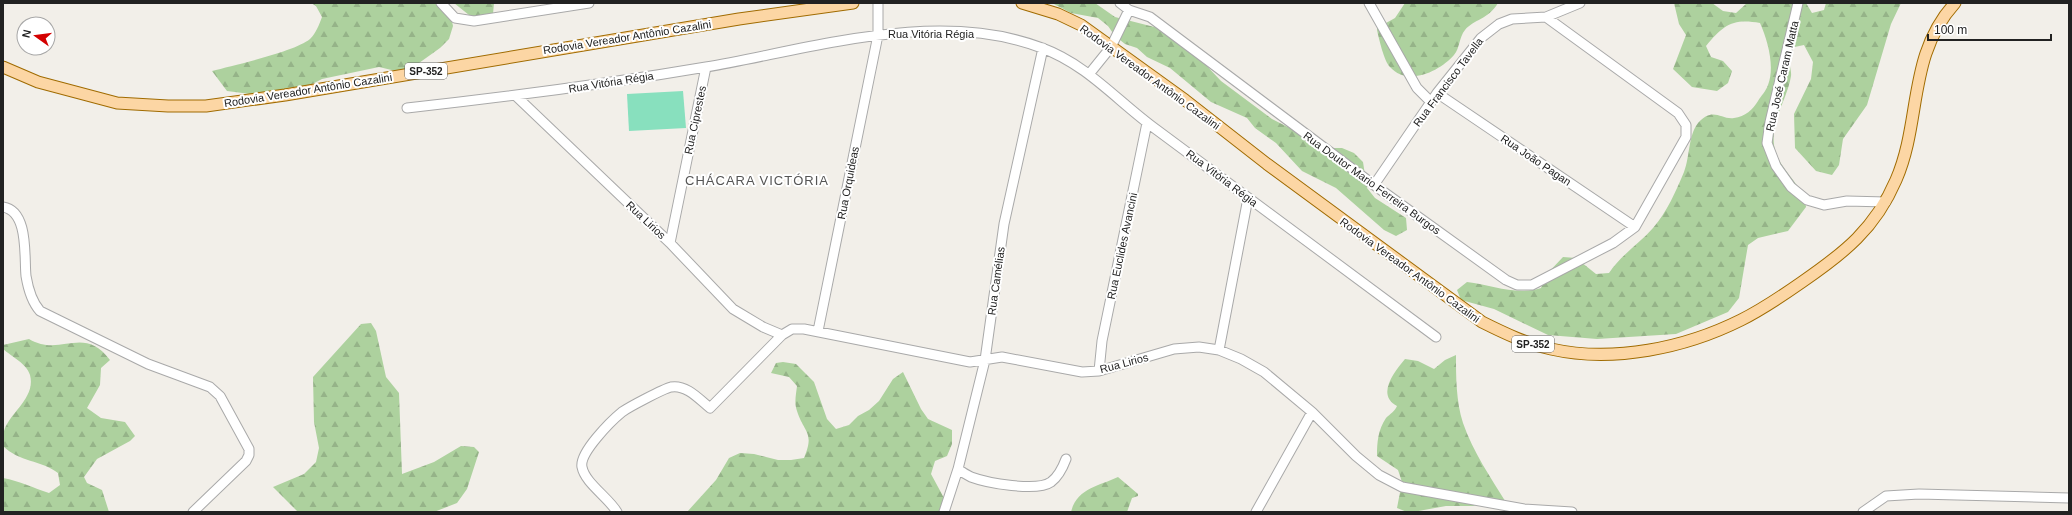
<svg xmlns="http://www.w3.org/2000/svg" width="2072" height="515" viewBox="0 0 2072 515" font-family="Arial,sans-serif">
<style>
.forest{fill:url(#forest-firs)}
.pitch{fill:#88e0be}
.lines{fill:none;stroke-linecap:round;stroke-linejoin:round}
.minor-casing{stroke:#a9a9a9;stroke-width:11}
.major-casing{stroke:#a06b00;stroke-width:13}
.minor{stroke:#fff;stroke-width:9}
.major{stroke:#fcd6a4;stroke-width:11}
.labels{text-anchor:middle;stroke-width:4;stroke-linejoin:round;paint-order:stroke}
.shield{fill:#fff;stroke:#646464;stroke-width:1}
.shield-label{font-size:10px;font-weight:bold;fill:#222}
.street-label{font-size:11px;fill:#222;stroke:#fff}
.quarter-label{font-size:13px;letter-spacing:1px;fill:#555;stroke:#fff}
</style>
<defs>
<pattern id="forest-firs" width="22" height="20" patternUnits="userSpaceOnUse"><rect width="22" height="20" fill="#add19e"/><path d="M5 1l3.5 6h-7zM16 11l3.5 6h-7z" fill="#95b388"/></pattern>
</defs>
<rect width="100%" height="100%" fill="#f2efe9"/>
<!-- forest -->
<path class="forest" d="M311,3H448L453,26L449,39L440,48L419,63L400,72L379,67L322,79L293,94L257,95L227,91L212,71C234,65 294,52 310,39C316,33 319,25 322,17L316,6Z
M454,3H494L493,14L474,19Z
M1052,3H1095L1115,17L1166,30L1204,63L1221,81L1272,119L1329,148H1342L1354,153L1363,162L1367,188L1375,198L1406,218L1407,230L1396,236L1384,230L1336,188L1302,171L1276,143L1255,128L1247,118L1211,102L1170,68L1147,57L1137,48L1125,44L1115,36L1108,26L1098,18L1071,13Z
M1405,3H1498C1488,20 1474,19 1465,30C1459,37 1460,48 1454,55C1440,71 1408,87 1390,67C1384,61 1379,39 1377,30V28L1395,18Z
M1674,3H1712L1723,11L1736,13L1747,3H1806L1812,13L1824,10L1826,3H1901L1891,24L1867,105L1843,139L1839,165L1832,175L1816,171L1795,148L1794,114L1811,79L1813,62L1804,45L1785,49C1786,56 1792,68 1791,76C1787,100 1771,119 1774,145C1777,169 1804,184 1806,207L1788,231L1758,238L1748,245L1739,298L1728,312L1676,334L1597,339L1548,335L1494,309L1461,300L1457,290L1467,282C1492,285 1517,296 1541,288L1545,276L1563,257L1576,258L1596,274L1609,273C1621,255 1639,244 1653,228C1667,212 1676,191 1684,172C1690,157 1688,136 1698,123C1713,106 1721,120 1734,118C1745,117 1753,109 1758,101C1761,96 1766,91 1768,85C1775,67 1768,41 1760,23C1733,18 1723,25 1706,46L1711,57L1723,61L1732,71L1728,83L1717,91L1692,87L1673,69L1686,35L1679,24Z
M371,323L376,331L386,377L399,393L402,474L434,462L461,446L474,447L479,452L467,489L457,503L434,512H298L273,487L304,474L316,462L319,448L314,422L313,377L361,324Z
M29,339C61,358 83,324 110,360L101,368L100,385L87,408L101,418L125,422L135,436L130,441L97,459L84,477L87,483L102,490L109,512H3V478C20,481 33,488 49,493L60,485L58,473C41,460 19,462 3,446C3,441 2,435 4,431C10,412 36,398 30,375C27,364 11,356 3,349V345Z
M1456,355C1456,377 1456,401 1463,423C1473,452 1491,478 1507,504L1486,503L1473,506H1446L1413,512H1407L1397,508L1402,482L1398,470L1377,456C1377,442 1378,430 1386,418C1390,414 1395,411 1397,406C1376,395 1394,372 1405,359L1418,361L1434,369L1445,360Z
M783,362L796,364L814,382L827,419L836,429L849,425L858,416L869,410L879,401L893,379L903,372L921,409L928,419L952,430V444L947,456L935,461L931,474L944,498L945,512H687L716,480L729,458L740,453L754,454L778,460H791L804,458C815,432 804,433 797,411C794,403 796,395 797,386L789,377L771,373L776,363Z
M1118,477L1138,494V496L1132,498L1127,512H1071C1077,488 1099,486 1118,477Z"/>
<!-- pitch -->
<path class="pitch" d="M683,91L686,128L629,131L627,94Z"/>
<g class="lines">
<defs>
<path id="minor" d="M441,3L455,18L474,21L589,3
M1120,3L1129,10L1150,17L1374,185L1506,280L1517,285H1532L1613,243L1635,227L1686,137V125L1678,113L1546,17
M1369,3L1417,88L1431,102
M1798,3L1770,122L1767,143L1776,166L1791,187L1807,200L1824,205L1847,201L1886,202
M1090,73L1111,47L1129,10
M1437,93L1635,227
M516,96L670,243L733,309L763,327L782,335
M407,108C507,97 606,84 706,67C811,49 938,8 1042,48C1088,65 1118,102 1157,130C1250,199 1343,268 1436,337
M1374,185L1437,93L1481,38L1499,24L1512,19L1546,17L1580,3
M3,207C29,211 24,257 26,276C28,288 32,302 40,311L148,364L210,387L220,396L249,449V455L246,461L193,512
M670,243L706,67
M818,331L878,35V3
M1219,350L1248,198
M1099,371L1102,341L1147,123
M958,469C962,472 967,475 971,477C987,483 1037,492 1051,482C1059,476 1063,467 1066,459
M617,512C608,497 585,483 582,467C579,453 611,421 622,412C629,407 663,389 671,387C686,384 700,400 710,408L782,335L792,329H804L970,362L1002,357L1082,372L1099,371L1174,349L1199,347L1219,350L1241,359L1264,372L1312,412L1356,456L1379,475L1402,487L1524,509L1572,512
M944,512L958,469L985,360L1004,224L1043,48
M1256,512L1312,412
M1863,512L1886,496L1919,494L2069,498"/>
<path id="major" d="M1022,3L1058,14L1081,25L1185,100L1267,164L1482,322C1504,333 1527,344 1551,349C1613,363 1685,348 1741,320C1763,309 1782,296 1802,282C1844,253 1875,229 1896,180C1922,120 1907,56 1955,3
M3,67L38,82L117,103L168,106H206L285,95L739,19L853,3"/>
</defs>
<!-- minor casing -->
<use href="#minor" class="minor-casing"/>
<!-- major casing -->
<use href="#major" class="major-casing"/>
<!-- minor -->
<use href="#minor" class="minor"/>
<!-- major -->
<use href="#major" class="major"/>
</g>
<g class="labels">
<!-- shield labels -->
<g class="shield">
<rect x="405" y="63" width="42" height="16" rx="3"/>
<rect x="1512" y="336" width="42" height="16" rx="3"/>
</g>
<g class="shield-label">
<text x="426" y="75">SP-352</text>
<text x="1533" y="348">SP-352</text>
</g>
<!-- street labels -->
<g class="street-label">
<text x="931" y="38">Rua Vitória Régia</text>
<text transform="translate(627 37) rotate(-9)" y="4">Rodovia Vereador Antônio Cazalini</text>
<text transform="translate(1782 76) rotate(-77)" y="4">Rua José Caram Matta</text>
<text transform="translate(1150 77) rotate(36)" y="4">Rodovia Vereador Antônio Cazalini</text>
<text transform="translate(611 82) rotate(-9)" y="4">Rua Vitória Régia</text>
<text transform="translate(1448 82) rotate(-53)" y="4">Rua Francisco Tavella</text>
<text transform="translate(308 90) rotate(-9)" y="4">Rodovia Vereador Antônio Cazalini</text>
<text transform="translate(695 120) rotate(-78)" y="4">Rua Ciprestes</text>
<text transform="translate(1536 160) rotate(34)" y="4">Rua João Pagan</text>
<text transform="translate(1222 178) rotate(37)" y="4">Rua Vitória Régia</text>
<text transform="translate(848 183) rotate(-79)" y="4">Rua Orquideas</text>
<text transform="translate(1372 183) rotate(36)" y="4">Rua Doutor Mario Ferreira Burgos</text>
<text transform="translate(646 220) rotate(43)" y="4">Rua Lirios</text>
<text transform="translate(1122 246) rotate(-78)" y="4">Rua Euclides Avancini</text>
<text transform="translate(1410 270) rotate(36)" y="4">Rodovia Vereador Antônio Cazalini</text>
<text transform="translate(996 281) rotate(-82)" y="4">Rua Camélias</text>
<text transform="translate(1124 363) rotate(-15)" y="4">Rua Lirios</text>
</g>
<!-- quarter labels -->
<g class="quarter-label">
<text x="757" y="185">CHÁCARA VICTÓRIA</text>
</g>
</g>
<!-- border -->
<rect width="2072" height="515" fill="none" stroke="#222222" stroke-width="8"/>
<!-- north arrow -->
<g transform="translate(36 36) rotate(284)"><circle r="19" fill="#ffffff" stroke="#a7a7a7"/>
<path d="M0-3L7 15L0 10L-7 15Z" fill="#d40000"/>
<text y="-6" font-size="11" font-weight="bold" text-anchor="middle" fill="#222222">N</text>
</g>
<!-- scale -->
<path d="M1928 34v6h123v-6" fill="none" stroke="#222222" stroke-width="2"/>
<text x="1934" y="34" font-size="12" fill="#222222" stroke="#ffffff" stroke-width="3" paint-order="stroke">100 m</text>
</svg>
